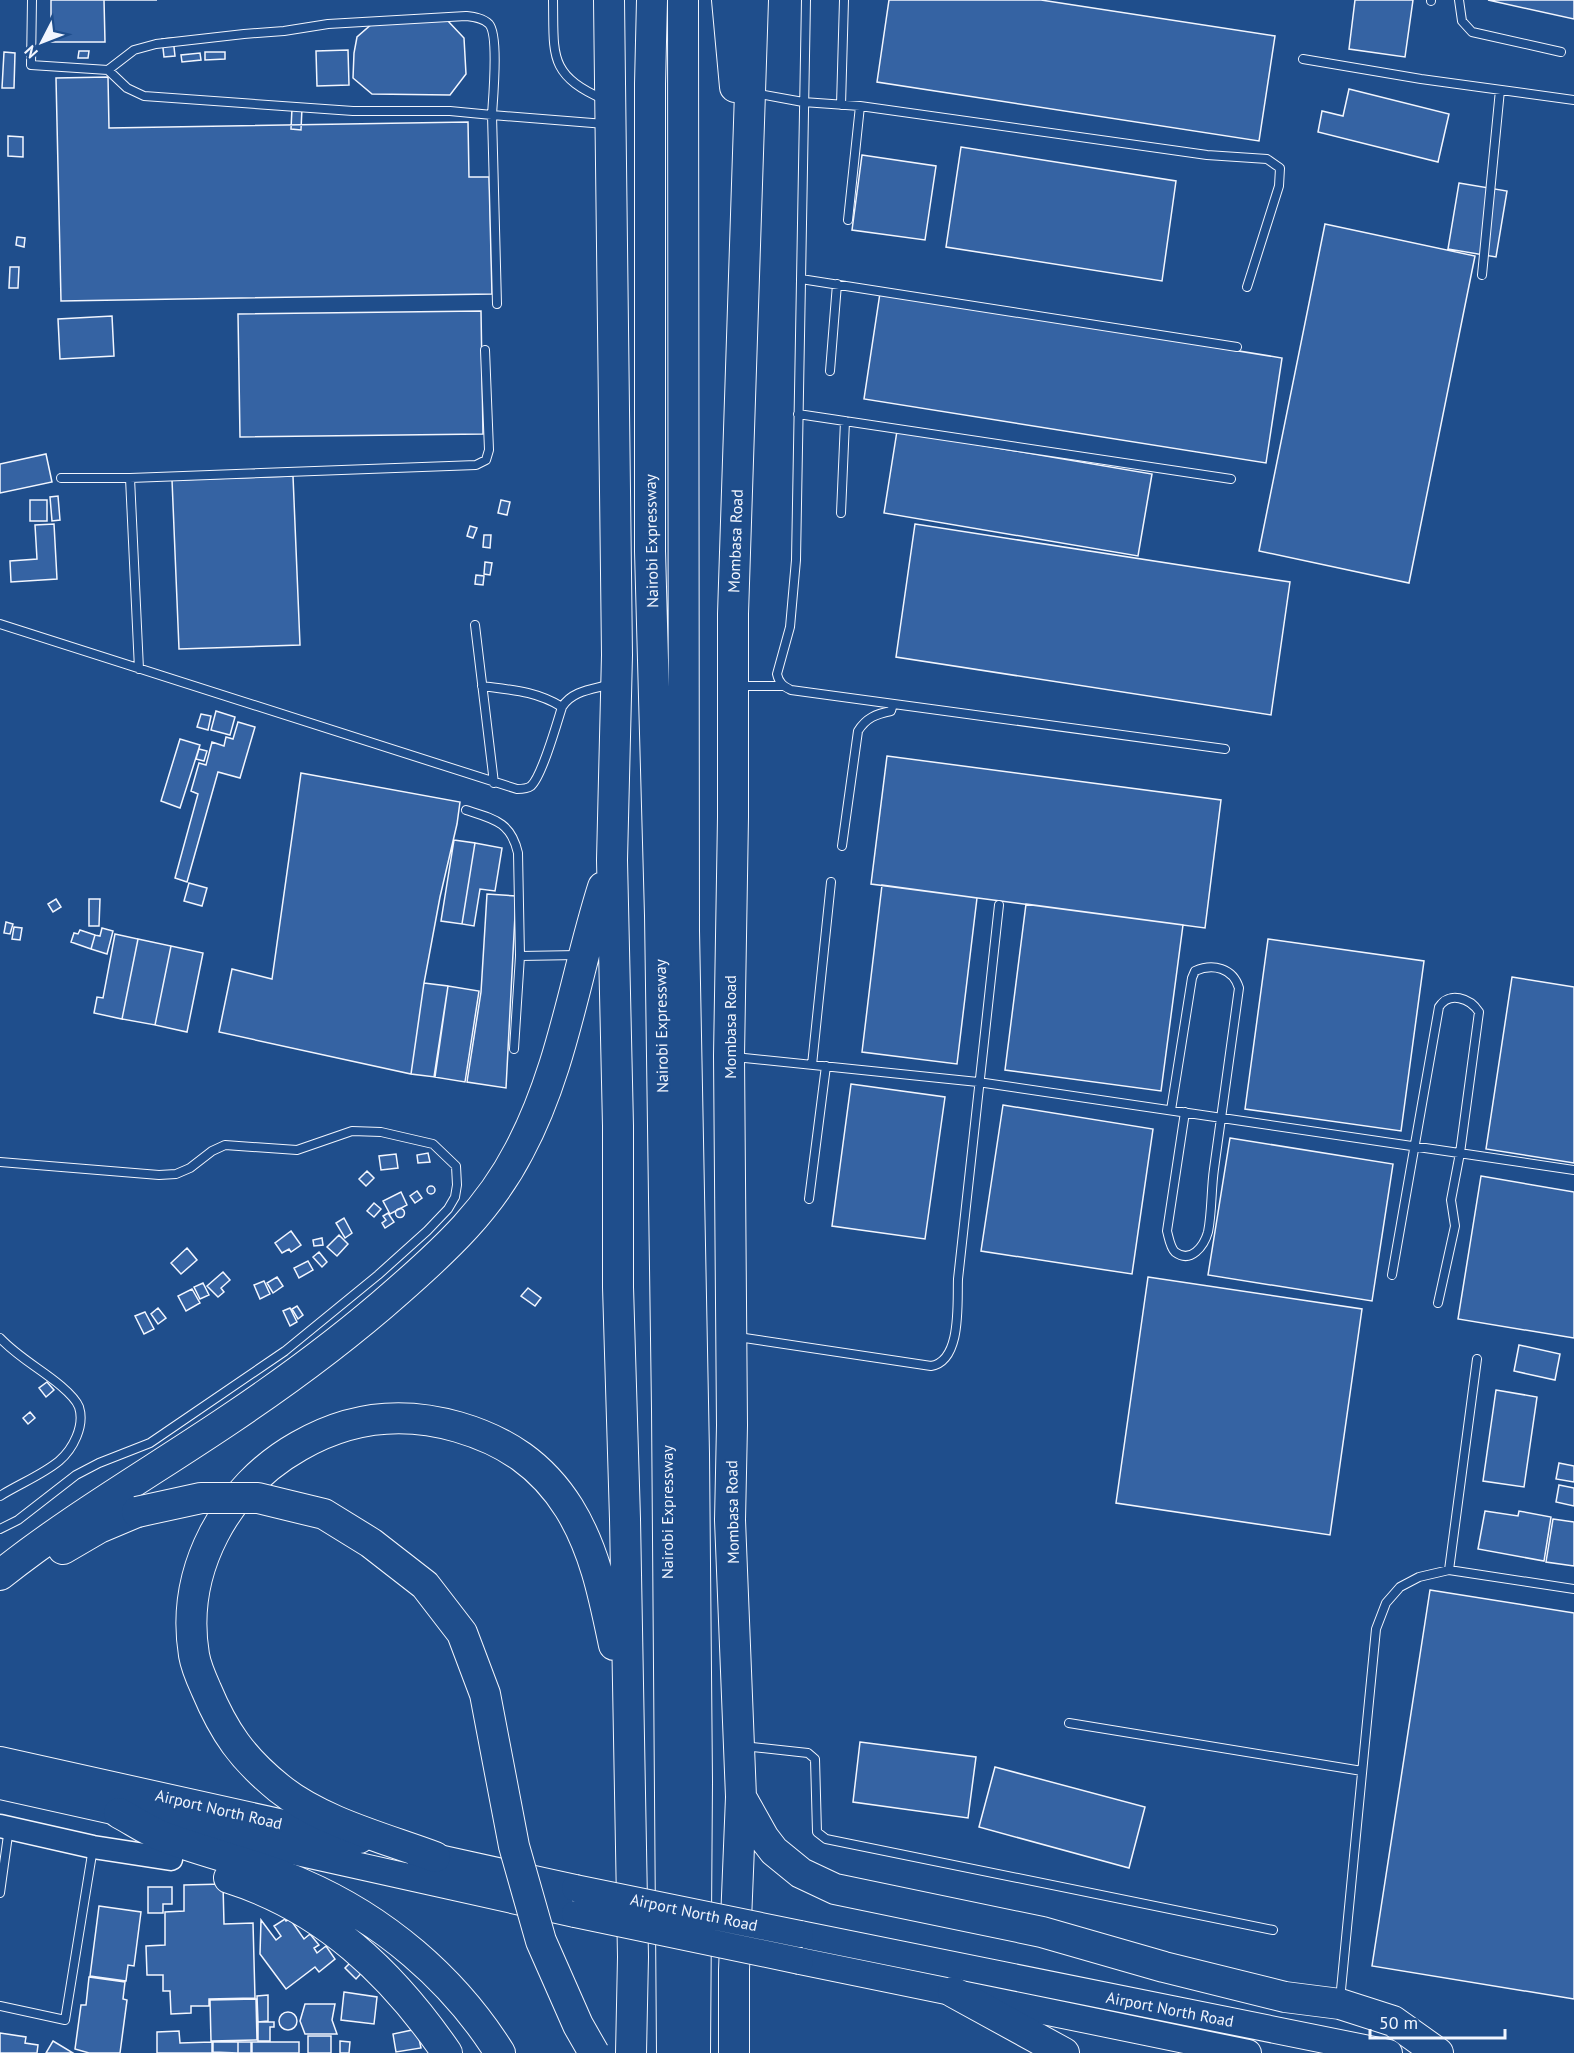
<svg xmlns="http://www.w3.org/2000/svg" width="1574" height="2053" viewBox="0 0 1574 2053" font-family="'PT Sans',sans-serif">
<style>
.building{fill:#3563a3;stroke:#f2f6ff;stroke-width:1.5}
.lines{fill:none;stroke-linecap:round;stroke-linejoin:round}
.lane-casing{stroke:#f2f6ff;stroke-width:10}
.secondary-casing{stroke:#f2f6ff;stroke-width:25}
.primary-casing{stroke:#f2f6ff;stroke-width:28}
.highway-casing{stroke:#f2f6ff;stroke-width:32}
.lane{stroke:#1f4e8c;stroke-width:8}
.secondary{stroke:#1f4e8c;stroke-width:22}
.primary{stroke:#1f4e8c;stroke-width:26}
.highway{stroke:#1f4e8c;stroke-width:30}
.primary-bridge-casing{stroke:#f2f6ff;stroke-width:28;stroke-linecap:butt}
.highway-bridge-casing{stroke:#f2f6ff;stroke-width:32;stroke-linecap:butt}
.primary-bridge{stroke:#1f4e8c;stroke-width:26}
.highway-bridge{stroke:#1f4e8c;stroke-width:30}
.labels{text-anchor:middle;stroke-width:4.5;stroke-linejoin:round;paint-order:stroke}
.street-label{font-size:16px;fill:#f2f6ff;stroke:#1f4e8c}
</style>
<rect width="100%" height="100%" fill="#1f4e8c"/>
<!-- building -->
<path class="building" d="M51,0H157H104L105,42H51Z
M889,0H1041L1275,36L1259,141L877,82Z
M1355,0H1413L1405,57L1349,49Z
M1488,0H1574V19Z
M447,20L464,38L466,74L450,95L372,94L353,78L354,53L357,37L373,23Z
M173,38L175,56L164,57L162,39Z
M348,50L349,85L317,86L316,51Z
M79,51H89L88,58H78Z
M4,52L15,53L14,88H2Z
M205,52H225V59L205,60Z
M200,53L201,60L182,62L181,55Z
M108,77L109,128L468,122L469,177H489L492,294L61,301L56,78Z
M1349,89L1449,114L1438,162L1318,132L1322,111L1343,116Z
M292,108H302L301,130L291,129Z
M8,136L23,137V157L8,156Z
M961,147L1176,181L1162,281L946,247Z
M862,155L936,166L925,240L852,230Z
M1459,183L1507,191L1496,257L1448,249Z
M1325,224L1475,256L1409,583L1259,551Z
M17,237L25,238L24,247L16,245Z
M10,267H19L18,288H9Z
M880,293L1282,358L1266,463L864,399Z
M481,311L483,434L240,437L238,314Z
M112,316L114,356L60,359L58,319Z
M897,431L1152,474L1138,556L884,513Z
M46,454L52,482L0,493V464Z
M293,476L300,645L179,649L172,480Z
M58,496L60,520L52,521L50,497Z
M30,500H47V521H30Z
M501,500L510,502L507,515L498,513Z
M54,524L57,579L11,582L10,561L37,559L35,525Z
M915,524L1290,582L1271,715L896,657Z
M470,526L477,528L473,538L467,536Z
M484,535H491L490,548L483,547Z
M485,562L492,563L490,575L484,574Z
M476,575L484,576L483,585L475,584Z
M216,711L235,717L230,735L211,730Z
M201,714L211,716L208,730L197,727Z
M238,722L255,727L240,778L218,772L187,882L175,878L198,794L191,791L199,763L206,765L212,742L224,746L226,737L233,739Z
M180,739L200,745L180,808L161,801Z
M199,749L207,751L204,761L196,759Z
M887,756L1221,800L1205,928L871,884Z
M301,773L460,802L457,824L440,897L424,983L411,1074L219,1032L232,969L272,979Z
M454,840L475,843L462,924L441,921Z
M475,843L502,848L495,891L480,889L474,926L462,924Z
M189,883L207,888L202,906L184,901Z
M882,885L977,898L957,1064L862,1052Z
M487,894L516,896L506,1088L467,1082L481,992Z
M56,899L61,907L53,912L48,904Z
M89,899H100L99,926H89Z
M1026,904L1183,925L1161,1091L1005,1070Z
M6,922L13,924L10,934L4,933Z
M14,927L22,928L20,940L12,939Z
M102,928L113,931L107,954L91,949L95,935L100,936Z
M80,930L95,935L91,949L71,942L74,933L78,934Z
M115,934L138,939L122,1019L94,1013L97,997L103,998Z
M138,939L171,946L155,1025L122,1019Z
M1268,939L1424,961L1401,1131L1245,1109Z
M171,946L203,953L187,1032L155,1025Z
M1512,977L1574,987V1163L1486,1149Z
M424,983L448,986L435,1077L411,1074Z
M448,986L479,991L465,1082L434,1077Z
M851,1084L945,1097L925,1239L832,1226Z
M1003,1105L1153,1129L1132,1274L981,1251Z
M1230,1138L1393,1164L1372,1301L1208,1275Z
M428,1153L430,1162L418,1163L417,1155Z
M396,1154L398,1168L381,1170L379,1156Z
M367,1171L374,1178L366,1186L359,1179Z
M1481,1176L1574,1192V1338L1458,1319Z
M427 1190a4 4 0 1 1 8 0a4 4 0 1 1-8 0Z
M417,1191L422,1198L415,1203L410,1196Z
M401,1192L407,1205L390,1214L383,1201Z
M374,1203L381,1209L374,1217L367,1211Z
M395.5 1213a4.5 4.5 0 1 1 9 0a4.5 4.5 0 1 1-9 0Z
M388,1213L394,1222L385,1228L382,1223L386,1220L383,1216Z
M344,1218L352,1233L345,1238L336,1223Z
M291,1231L301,1245L291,1252L289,1249L282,1253L275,1243Z
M339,1235L348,1244L337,1256L327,1247Z
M322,1238L323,1245L314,1246L313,1240Z
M187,1248L197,1260L181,1274L171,1263Z
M319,1252L327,1262L322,1267L313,1257Z
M308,1261L313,1270L299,1278L294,1268Z
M223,1272L230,1280L221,1288L224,1292L218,1297L207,1286Z
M277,1277L283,1286L273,1293L267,1283Z
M1148,1277L1362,1309L1330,1535L1116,1503Z
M264,1281L270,1294L260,1299L254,1285Z
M203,1283L209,1295L200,1299L194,1287Z
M528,1288L541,1298L535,1306L521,1296Z
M192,1289L200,1303L186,1311L178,1296Z
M297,1306L303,1315L298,1319L292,1309Z
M158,1308L166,1318L158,1324L151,1314Z
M290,1308L297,1322L290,1326L283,1311Z
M145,1312L154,1329L144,1334L135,1316Z
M1519,1345L1560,1354L1555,1380L1514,1371Z
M47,1382L54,1390L46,1397L39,1388Z
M1496,1390L1537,1397L1524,1487L1483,1481Z
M30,1412L35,1418L28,1424L23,1418Z
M1559,1463L1574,1466V1482L1556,1479Z
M1559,1485L1574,1488V1506L1556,1502Z
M1485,1511L1518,1516L1519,1511L1551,1517L1544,1561L1478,1549Z
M1553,1519L1574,1522V1566L1546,1562Z
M1430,1590L1574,1613V1999L1372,1966Z
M860,1742L976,1757L968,1818L853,1802Z
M995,1767L1145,1807L1129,1868L979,1827Z
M223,1884L224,1924L253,1923L255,1998L209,1999V2006H191V2013L171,2014L170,1991H163V1975H147L146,1946L165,1945V1912L184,1911V1885Z
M148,1887H172V1904H163V1913H148Z
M99,1906L141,1912L134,1966L128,1965L126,1981L90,1976Z
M285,1919L286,1921L290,1919L304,1939L310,1934L319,1945L314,1948L317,1953L326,1946L335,1959L319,1972L315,1967L286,1989L260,1954L261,1920L276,1940L281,1936L274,1926Z
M355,1958L366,1968L356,1979L345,1968Z
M89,1977L125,1982L123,1999L127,2000L120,2053H89L75,2049L81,2005H86Z
M344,1992L377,1997L374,2024L341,2020Z
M268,1995V2021L258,2022L257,1996Z
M256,1999L257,2040L211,2041L210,2000Z
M305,2004H335L332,2020L337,2034H305L300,2021Z
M279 2021a9 9 0 1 1 18 0a9 9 0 1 1-18 0Z
M258,2022H274V2027H270V2041H258Z
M417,2029L421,2048L396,2052L393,2034Z
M179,2031L180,2043L212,2042V2053H157V2032Z
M0,2033L26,2037L25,2043L38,2045L37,2053H0Z
M308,2036H331V2053H308Z
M53,2041L73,2053H46Z
M340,2041L350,2042L349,2053H340Z
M213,2042H238V2053L213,2052Z
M238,2042H251V2053H238Z
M252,2042H299V2053H252Z"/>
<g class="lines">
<defs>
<path id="lane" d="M32,0L31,65L108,70L127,88L144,96L353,111H450L492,115C493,98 499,35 489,24C483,18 474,17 466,16L328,24L284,31L244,34L156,44L134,50L108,70
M553,0C554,56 548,75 605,100
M806,0L796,560L790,627L777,674C779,683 783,686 791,690L1225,749
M1459,0L1462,21L1472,32L1561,52
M1431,1V0
M1303,59L1421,79L1574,100
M754,93L803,102L860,106L1207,155L1267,159L1280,168L1279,186L1247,287
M841,105L844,0
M848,220L860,106
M1482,275L1500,90
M801,279L1237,347
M497,304L492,115L605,124
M830,371L837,284
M798,414L1231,479
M61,478H130L476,465L486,460L489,450L485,350
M130,478L139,669
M841,513L845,421
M0,624L517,789C522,789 527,789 531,786C542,776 557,723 562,707C572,690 595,689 611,684
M475,625L494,783
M482,686C512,690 536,691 562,707
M736,686H783
M466,810C494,819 511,822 518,853L520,956L514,1049
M842,846L858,731C866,718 876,714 891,711L893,704
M520,956L578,955
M735,1057L978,1082L1574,1170
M812,1065L831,882
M1171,1110L1192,978L1195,971C1213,963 1233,968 1239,988C1231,1048 1222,1108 1214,1169C1211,1190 1212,1212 1208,1232C1204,1246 1191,1264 1175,1252C1170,1247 1169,1238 1167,1231L1185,1112
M0,1162L159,1175L176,1174L190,1168L212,1151L225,1145L297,1150L352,1131L381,1132L433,1144L456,1166L457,1185L455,1197L448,1209L427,1231L378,1275L285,1351L150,1443L99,1463L76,1475L18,1520L0,1529
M809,1199L826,1066
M1392,1275L1439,1007C1449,991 1470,998 1479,1012L1460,1153L1451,1200L1455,1226L1438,1303
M738,1337L931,1366C962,1361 957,1303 958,1279L999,905
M0,1338C19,1358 41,1369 61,1386C68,1392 76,1399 79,1407C85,1426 73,1449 59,1461C42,1475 19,1484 0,1496
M1449,1570L1477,1359
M1069,1723L1362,1771
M743,1746L808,1753L815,1759L817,1832L826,1839L1273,1930
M0,1893L9,1828
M1340,2000L1376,1629L1386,1603L1400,1587L1419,1577L1449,1570L1574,1589
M0,2006L65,2020L93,1848"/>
<path id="secondary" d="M0,1826L93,1847L171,1859"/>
<path id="primary" d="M0,1760L360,1840
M0,1786L575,1914
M416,1853L575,1888
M800,1934L1389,2053
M800,1961L1248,2053"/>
<path id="highway" d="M609,0L617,655L612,860L618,1126V1287L625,1519L633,1957L631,2053
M652,0L650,84V551L660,915L667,1409L672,2053
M683,0L684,931L694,1454L697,1782L695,2053
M727,0L735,87
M63,1549L99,1528L137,1512
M0,1575C73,1517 153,1471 230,1419C288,1380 345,1338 398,1291C446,1249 489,1209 519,1151C563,1069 575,975 603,887
M741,1797L764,1838L774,1851L801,1873L835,1889L1042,1932L1164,1967L1285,1997L1340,2004L1393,2021L1438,2053
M119,1813C134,1821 148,1831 164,1837C209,1854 257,1864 302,1884C383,1919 453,1978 500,2053
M435,1857C384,1838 321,1822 279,1788C242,1758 224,1732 206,1689C201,1678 196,1667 194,1655C180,1570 226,1487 299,1446C349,1417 403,1411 458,1427C506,1441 542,1465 569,1508C595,1550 604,1597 614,1645
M229,1878C324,1908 392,1973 447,2053
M953,1992L1064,2053
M734,2053V1970L741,1797L730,1520L732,1425L729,1056L733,817V614L753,0"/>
</defs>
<!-- lane casing -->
<use href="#lane" class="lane-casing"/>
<!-- secondary casing -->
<use href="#secondary" class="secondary-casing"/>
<!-- primary casing -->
<use href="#primary" class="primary-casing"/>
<!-- highway casing -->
<use href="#highway" class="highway-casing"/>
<!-- lane -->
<use href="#lane" class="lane"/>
<!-- secondary -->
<use href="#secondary" class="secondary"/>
<!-- primary -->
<use href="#primary" class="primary"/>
<!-- highway -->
<use href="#highway" class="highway"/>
<defs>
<path id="primary-bridge" d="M575,1888L800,1934
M575,1914L800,1961"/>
<path id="highway-bridge" d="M137,1512L201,1498H258L324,1514L371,1543L425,1585L462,1633L485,1694L514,1846L541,1941L578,2025L594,2053"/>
</defs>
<!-- primary-bridge casing -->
<use href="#primary-bridge" class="primary-bridge-casing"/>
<!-- highway-bridge casing -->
<use href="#highway-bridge" class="highway-bridge-casing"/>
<!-- primary-bridge -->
<use href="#primary-bridge" class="primary-bridge"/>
<!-- highway-bridge -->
<use href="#highway-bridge" class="highway-bridge"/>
</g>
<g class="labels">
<!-- street labels -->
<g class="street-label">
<text transform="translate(651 541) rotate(-91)" y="6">Nairobi Expressway</text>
<text transform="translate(735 541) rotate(-88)" y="6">Mombasa Road</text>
<text transform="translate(661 1026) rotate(-91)" y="6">Nairobi Expressway</text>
<text transform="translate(730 1027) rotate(-90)" y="6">Mombasa Road</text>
<text transform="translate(667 1512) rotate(-90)" y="6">Nairobi Expressway</text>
<text transform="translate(732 1512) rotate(-91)" y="6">Mombasa Road</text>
<text transform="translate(219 1809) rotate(13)" y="6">Airport North Road</text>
<text transform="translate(694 1912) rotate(12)" y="6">Airport North Road</text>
<text transform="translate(1170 2009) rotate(11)" y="6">Airport North Road</text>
</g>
</g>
<!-- north arrow -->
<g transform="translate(42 42) rotate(228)" stroke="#1f4e8c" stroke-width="4.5" paint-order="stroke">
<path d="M0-4.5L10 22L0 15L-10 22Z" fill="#f2f6ff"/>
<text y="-9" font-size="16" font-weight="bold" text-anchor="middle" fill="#f2f6ff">N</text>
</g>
<!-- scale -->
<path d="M1370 2029v9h135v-9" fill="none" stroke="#f2f6ff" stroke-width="3"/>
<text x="1379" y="2029" font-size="18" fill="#f2f6ff" stroke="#1f4e8c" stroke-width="4.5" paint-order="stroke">50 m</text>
</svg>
